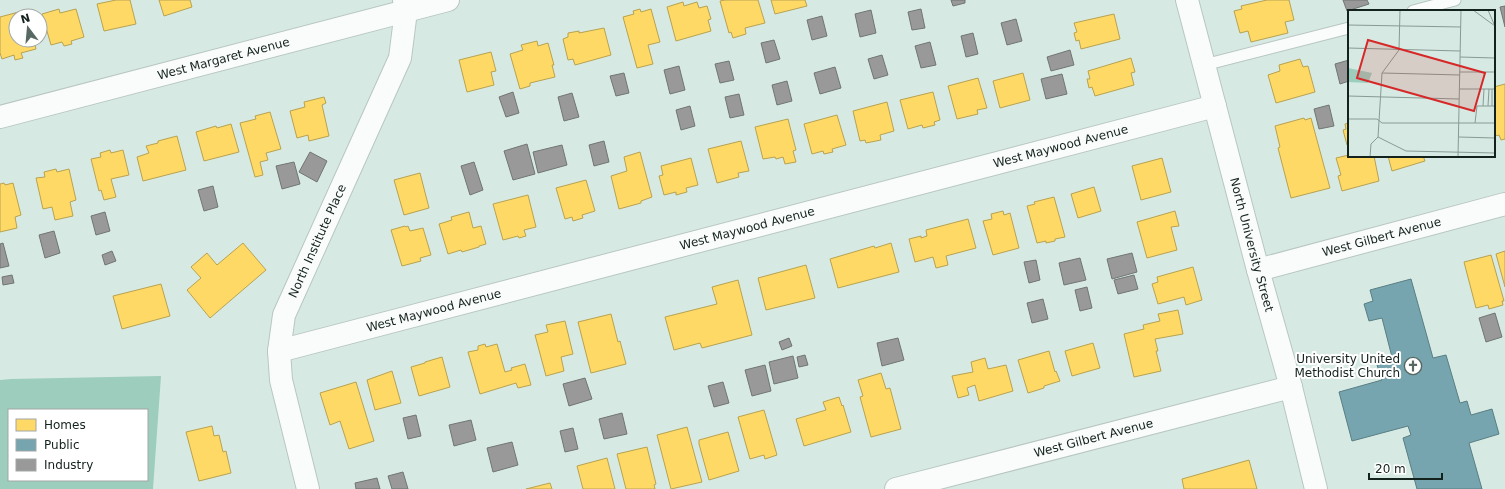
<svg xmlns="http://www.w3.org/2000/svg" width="1505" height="489" viewBox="0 0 1505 489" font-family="'DejaVu Sans',sans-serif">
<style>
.forest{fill:#9dcdbd;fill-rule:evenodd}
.homes{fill:#ffd966;stroke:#b8a250}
.public{fill:#76a5af;stroke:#597e83}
.industry{fill:#999;stroke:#717574}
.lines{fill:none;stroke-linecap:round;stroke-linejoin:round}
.lane-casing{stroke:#b8c6c2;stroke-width:13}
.street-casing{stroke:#b8c6c2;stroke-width:24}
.secondary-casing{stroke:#b8c6c2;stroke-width:24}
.lane{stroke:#f9fcfb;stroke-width:11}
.street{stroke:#f9fcfb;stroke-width:22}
.secondary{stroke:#f9fcfb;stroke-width:22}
.labels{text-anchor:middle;stroke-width:4;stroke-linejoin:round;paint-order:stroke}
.street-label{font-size:12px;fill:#14221d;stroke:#fff}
.poi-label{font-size:12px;fill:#14221d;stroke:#fff;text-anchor:end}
.inset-road{fill:none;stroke:#889a94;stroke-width:1}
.view{fill:#d62828;fill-opacity:0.15;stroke:#d62828;stroke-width:2}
.inset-edge{fill:none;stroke:#14221d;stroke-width:2}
</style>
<rect width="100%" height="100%" fill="#d6eae3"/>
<!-- forest -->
<path class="forest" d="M161,376L153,489H0V380L11,379ZM9,410H147V480H9Z"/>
<!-- homes -->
<path class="homes" d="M116,0H130L136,24L104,31L97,4Z
M159,0H190L192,7L164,16Z
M725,0H758L765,23L745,28L746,34L733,38L731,32L729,33L720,1Z
M771,0H805L807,6L775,14Z
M1267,0H1289L1294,20L1285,22L1288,33L1251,42L1248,31L1240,33L1234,11L1242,9L1241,6Z
M683,2L684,6L697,2L699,8L707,6L711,19L708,20L711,31L676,41L667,7Z
M59,9L60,13L76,9L84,37L71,41L72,44L64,46L62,42L51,45L42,14Z
M640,9L641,12L651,9L660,42L648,45L653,64L637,68L623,17L634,14L633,11Z
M26,10L27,16H16V40H34L36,49L21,53L23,58L15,60L14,55L2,59L0,53V17Z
M1114,14L1120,39L1081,49L1079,40L1076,41L1074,33L1077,32L1074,23Z
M604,28L611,55L575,65L573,59L568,60L563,39L568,37V33L579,31V33Z
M537,41L538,46L548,43L554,65H552L555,77L530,83V86L520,89L510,54L523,50L521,45Z
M491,52L496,71L491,72L494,85L467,92L459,60Z
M1131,58L1135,72L1131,73L1134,85L1095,96L1092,87L1089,88L1087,79H1090L1088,71Z
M1300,59L1303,67L1308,66L1315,92L1276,103L1268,75L1280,71L1279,65Z
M1023,73L1030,100L1000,108L993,81Z
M978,78L987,108L977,110L978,114L957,119L948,86Z
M1505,84V139L1501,140L1499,135L1494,136V87Z
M933,92L940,120L934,122L935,125L923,128L922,125L908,129L900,100Z
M324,97L326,103L322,105L329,136L309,141L308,135L297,138L290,111L305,107L304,102Z
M887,102L894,131L880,135L881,140L866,143L865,140L860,141L853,111Z
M270,112L281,149L266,153L268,160L260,162L263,175L255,177L240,123L256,119L255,116Z
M837,115L846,145L832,149L833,152L824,154L823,151L812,154L804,124Z
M1304,118L1305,120L1311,118L1330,188L1291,198L1278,148L1280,147L1275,126Z
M788,119L796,150L793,151L796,162L785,164L783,157L776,159L775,157L763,159L755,127Z
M1349,123V146V145H1347L1343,130L1346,129L1345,124Z
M231,124L239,152L204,161L196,132L216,126L217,128Z
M177,136L186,170L143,181L137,157L149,153L146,146L158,143V141Z
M741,141L749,171L738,173L739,177L717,183L708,149Z
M110,150L111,153L123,150L129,175L111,179L116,197L104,200L101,190L99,191L91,159L101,157L100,153Z
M640,152L652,197L641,201V203L619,209L611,176L627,171L624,157Z
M1349,155V156H1374L1379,181L1342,191L1338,176L1341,175L1336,158Z
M1388,156H1423L1425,161L1392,171Z
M691,158L698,185L686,188L687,192L676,195V192L664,195L659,176L663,175L661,166Z
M1162,158L1171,192L1141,200L1132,166Z
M56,169L57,172L69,169L76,200L70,202L73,216L55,220L52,207L43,209L36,178L45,177L44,172Z
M420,173L429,208L404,215L394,180Z
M586,180L595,211L582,215L583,218L573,221L572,217L565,219L556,188Z
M4,183L5,185L13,183L21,215L15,217L17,228L0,232V184Z
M1094,187L1101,211L1078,218L1071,194Z
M528,195L536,227L524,230L526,236L519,238L518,236L503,240L493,204Z
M1054,197L1065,237L1055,239V241L1046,243V241L1037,243L1027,206L1035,204L1034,202Z
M1003,211L1004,215L1010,213L1019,248L993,255L983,221L992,219L991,214Z
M1175,211L1179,226L1171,227L1177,250L1147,258L1137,222Z
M469,212L473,228L481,226L486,244L479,246V247L462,252L461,250L448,254L439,224L452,220L451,217Z
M968,219L976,248L946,256L948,265L936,268L933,257L915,262L909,239L921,236V238L927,236L926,230Z
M405,226L406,227L408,226L410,231L423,228L431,255L420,258L421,261L402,266L391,230Z
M243,243L266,270L210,318L187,290L201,278L191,267L207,253L217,265Z
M891,243L899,272L838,288L830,259L874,246L875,248Z
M1505,251V287L1496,254Z
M1491,255L1504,301H1502L1503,305L1489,309L1488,305L1476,308L1464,262Z
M806,265L815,298L766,310L758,278Z
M1193,267L1202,300L1186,305L1184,297L1158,304L1152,284L1158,282L1157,277Z
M738,280L752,335L702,348L700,343L674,350L665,317L717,304L712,287Z
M161,284L170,316L122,329L113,296Z
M1178,310L1183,334L1155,339L1158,351H1156L1161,371L1134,377L1124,334L1144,329L1143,325L1160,321L1158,314Z
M611,314L618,342L620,341L626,364L591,373L578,322Z
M565,321L573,354L561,357L564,371L546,376L535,335L548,332L546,325Z
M1093,343L1100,368L1072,376L1065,351Z
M485,344L486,347L497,344L505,372L512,370L511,368L525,364L531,385L518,388L516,383L480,394L468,352L478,350V346Z
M1049,351L1055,372L1056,371L1060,381L1044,386V388L1028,393L1018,360Z
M442,357L450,387L419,396L411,367L425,363V362Z
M985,358L988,369L1006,365L1013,391L979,401L975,385L967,388L969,395L958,398L952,376L973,372L971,362Z
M392,371L401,403L375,410L367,380Z
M881,373L886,389L890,388L901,429L871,437L860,397L863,396L858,380Z
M356,382L374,441L349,449L340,421L330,425L320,393Z
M839,397L842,406L843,405L851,432L804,446L796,419L826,410L823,402Z
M764,410L777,455L765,459L764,455L750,459L738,417Z
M212,426L214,436L219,435L223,452L226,451L231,473L199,481L186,432Z
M687,427L702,482L671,489L657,435Z
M728,432L739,471L709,480L699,444V440Z
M647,447L656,484L654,485L655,489H626L617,454Z
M607,458L615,489H583L577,466Z
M1249,460L1257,489H1184L1182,479Z
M550,483L552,489H526Z"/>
<!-- public -->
<path class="public" d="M1411,279L1433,358L1446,355L1460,403L1467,401L1471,415L1492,409L1499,434L1469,443L1482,489H1417L1403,438L1411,435L1408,426L1352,441L1339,392L1382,380L1377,365L1393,361L1382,318L1369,321L1364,304L1373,301L1370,290Z"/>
<!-- industry -->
<path class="industry" d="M951,0H965V3L953,6Z
M1343,0H1367L1369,4L1347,11Z
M1505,6V27L1500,7Z
M921,9L925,28L912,30L908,12Z
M871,10L876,33L860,37L855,14Z
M822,16L827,36L812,40L807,20Z
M1016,19L1022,41L1007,45L1001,23Z
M973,33L978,54L966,57L961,36Z
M774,40L780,59L766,63L761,43Z
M930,42L936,65L921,68L915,46Z
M1070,50L1074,65L1051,71L1047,57Z
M882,55L888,75L874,79L868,59Z
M1349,60V81L1340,84L1335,64Z
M729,61L734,80L720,83L715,64Z
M679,66L685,90L670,94L664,70Z
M835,67L841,88L820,94L814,73Z
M624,73L629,93L616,96L610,76Z
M1062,74L1067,94L1046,99L1041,79Z
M787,81L792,101L777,105L772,85Z
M513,92L519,113L506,117L499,97Z
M572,93L579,117L564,121L558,97Z
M739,94L744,115L730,118L725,97Z
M1329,105L1334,126L1319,129L1314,109Z
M690,106L695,126L681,130L676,110Z
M604,141L609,162L594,166L589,145Z
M527,144L535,174L513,180L504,151Z
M562,145L567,165L538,173L533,152Z
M310,152L327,161L317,182L299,172Z
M294,162L300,184L282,189L276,166Z
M474,162L483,190L470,195L461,166Z
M213,186L218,207L204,211L198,190Z
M105,212L110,231L96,235L91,216Z
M54,231L60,253L45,258L39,235Z
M3,243L9,266L0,268V244Z
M112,251L116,261L105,265L102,255Z
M1132,253L1137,272L1112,279L1107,259Z
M1080,258L1086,280L1064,285L1059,263Z
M1036,260L1040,280L1029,283L1024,262Z
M12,275L14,283L3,285L2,277Z
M1134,275L1138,289L1118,294L1114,280Z
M1087,287L1092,308L1080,311L1075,290Z
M1043,299L1048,319L1032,323L1027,303Z
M1495,313L1502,337L1486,342L1479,318Z
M789,338L792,346L782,350L779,342Z
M898,338L904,360L882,366L877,343Z
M805,355L808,365L799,367L797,357Z
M793,356L798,378L774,384L769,362Z
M765,365L771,391L752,396L745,370Z
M585,378L592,399L569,406L563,384Z
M723,382L729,403L714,407L708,386Z
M622,413L627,434L604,439L599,419Z
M416,415L421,436L408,439L403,418Z
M471,420L476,440L454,446L449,425Z
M573,428L578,449L565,452L560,431Z
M512,442L518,465L493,472L487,448Z
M403,472L408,489H392L388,476Z
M377,478L380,489H356L355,483Z"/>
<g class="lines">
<defs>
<path id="lane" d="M1413,11L1455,0
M1204,65L1349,28"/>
<g id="street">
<path id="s1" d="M0,117L448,0"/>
<path id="s2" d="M1258,270L1505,204"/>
<path id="s3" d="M279,351L1215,106"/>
<path id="s4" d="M308,489L281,380L279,351L284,315L400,58L406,11L404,0"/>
<path id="s5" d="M896,489L1291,387"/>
</g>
<g id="secondary">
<path id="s6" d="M1187,0L1258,270L1291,387L1316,489"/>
</g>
</defs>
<!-- lane casing -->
<use href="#lane" class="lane-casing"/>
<!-- street casing -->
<use href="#street" class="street-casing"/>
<!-- secondary casing -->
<use href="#secondary" class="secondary-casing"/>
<!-- lane -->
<use href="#lane" class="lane"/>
<!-- street -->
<use href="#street" class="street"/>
<!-- secondary -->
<use href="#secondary" class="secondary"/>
</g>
<!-- icons -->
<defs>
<symbol id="church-ring" viewBox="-11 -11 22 22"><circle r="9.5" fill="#fff" stroke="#586862" stroke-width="1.5"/><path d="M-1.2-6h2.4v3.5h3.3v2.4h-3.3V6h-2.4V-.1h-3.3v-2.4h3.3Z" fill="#586862"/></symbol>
</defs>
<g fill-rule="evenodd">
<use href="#church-ring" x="1403" y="356" width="20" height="20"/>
</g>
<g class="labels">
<!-- street labels -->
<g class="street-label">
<text dy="4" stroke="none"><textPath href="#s1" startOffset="231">West Margaret Avenue</textPath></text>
<text dy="4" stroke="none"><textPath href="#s3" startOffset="808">West Maywood Avenue</textPath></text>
<text dy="4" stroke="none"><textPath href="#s3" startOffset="484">West Maywood Avenue</textPath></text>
<text dy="4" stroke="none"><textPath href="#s2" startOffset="128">West Gilbert Avenue</textPath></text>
<text dy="4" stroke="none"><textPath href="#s4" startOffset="259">North Institute Place</textPath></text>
<text dy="4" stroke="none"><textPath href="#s6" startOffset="253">North University Street</textPath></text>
<text dy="4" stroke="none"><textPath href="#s3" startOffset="160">West Maywood Avenue</textPath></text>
<text dy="4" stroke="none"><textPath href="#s5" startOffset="204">West Gilbert Avenue</textPath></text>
</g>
<!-- poi labels -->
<g class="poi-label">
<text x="1400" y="363">University United<tspan x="1400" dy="14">Methodist Church</tspan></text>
</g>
</g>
<!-- overview -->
<g transform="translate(1348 10)">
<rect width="147" height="147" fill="#d6eae3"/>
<path d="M0,58L24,63L20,73L0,72Z" fill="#9dcdbd"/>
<path class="inset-road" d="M125,0L147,16M140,0L146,14M0,15L113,17M0,38L112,41M112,47L147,48M112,62H147M34,63L112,65M112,79H147M0,86L111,89M135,96L136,79M140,96L141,79M144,96V79M0,109H29L34,113H147M127,113L129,96H147M30,127L58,141L147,143M111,127L147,128M22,147L23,134L30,127L34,63L51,40L52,0M110,147L113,0"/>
<path class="view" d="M20,30L137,63L126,101L9,68Z"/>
<rect width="147" height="147" class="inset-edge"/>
</g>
<!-- legend -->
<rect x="8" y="409" width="140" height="72" fill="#ffffff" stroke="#a1a7a5"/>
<rect x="16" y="419" width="20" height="12" fill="#ffd966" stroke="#a1a7a5"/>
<text x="44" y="429" font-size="12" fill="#14221d">Homes</text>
<rect x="16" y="439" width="20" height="12" fill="#76a5af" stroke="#a1a7a5"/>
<text x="44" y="449" font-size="12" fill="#14221d">Public</text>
<rect x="16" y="459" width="20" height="12" fill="#999999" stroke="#a1a7a5"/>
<text x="44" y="469" font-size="12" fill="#14221d">Industry</text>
<!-- north arrow -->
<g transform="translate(28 28) rotate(344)"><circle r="19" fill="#ffffff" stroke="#a1a7a5"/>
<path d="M0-3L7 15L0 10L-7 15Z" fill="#586862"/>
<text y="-6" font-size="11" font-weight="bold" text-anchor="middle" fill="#14221d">N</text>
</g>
<!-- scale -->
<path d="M1369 473v6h73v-6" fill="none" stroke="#14221d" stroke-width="2"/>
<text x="1375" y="473" font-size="12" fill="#14221d" stroke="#ffffff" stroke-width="3" paint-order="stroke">20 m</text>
</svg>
